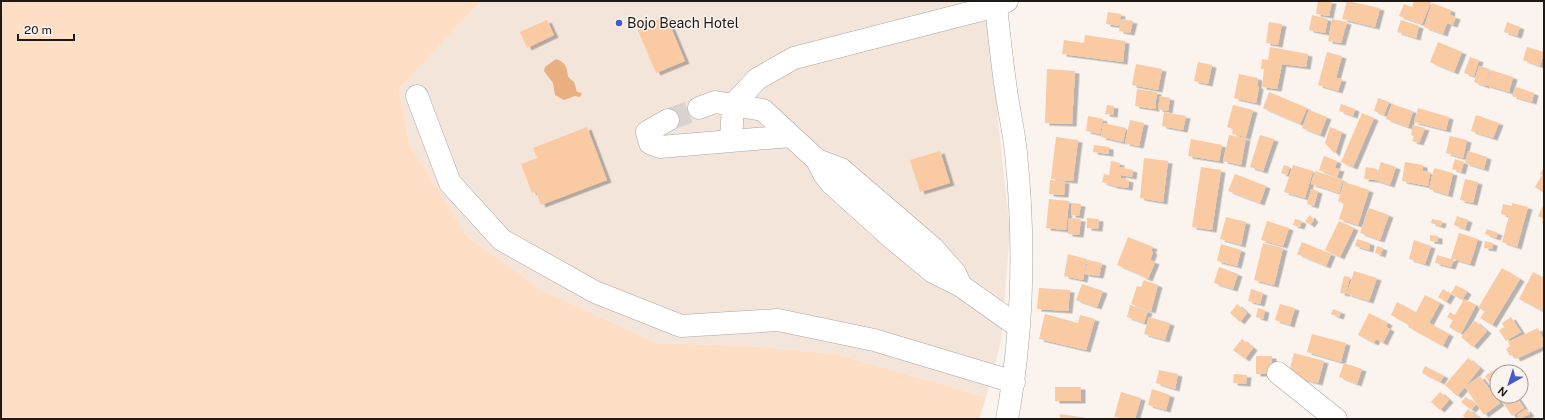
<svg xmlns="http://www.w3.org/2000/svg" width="1545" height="420" viewBox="0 0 1545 420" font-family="'Public Sans',sans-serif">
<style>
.built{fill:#f3e5da}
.green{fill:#fedfc6}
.water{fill:#eaaf7f}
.building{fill:#facaa3;filter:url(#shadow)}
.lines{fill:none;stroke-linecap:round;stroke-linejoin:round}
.minor-tunnel{stroke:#d9d2ce;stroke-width:22;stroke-dasharray:22 11;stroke-linecap:butt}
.minor-casing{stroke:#aba59f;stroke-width:23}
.minor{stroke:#fff;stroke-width:22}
.poi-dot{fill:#4359cd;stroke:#faf3ee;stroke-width:1.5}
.labels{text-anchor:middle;stroke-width:3;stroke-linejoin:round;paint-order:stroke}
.poi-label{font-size:14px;fill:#1d1a18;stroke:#faf3ee;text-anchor:start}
</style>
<defs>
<filter id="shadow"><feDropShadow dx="4.5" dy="2.5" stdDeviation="0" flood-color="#0004"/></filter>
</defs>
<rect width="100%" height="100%" fill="#faf3ee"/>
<!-- built -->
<path class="built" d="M481,1H985L1010,231L1001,342L986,397L836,354L751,346L657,343L542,290L467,236L409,144L399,89Z"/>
<!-- green -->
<path class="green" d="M1,1H481L399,89L409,144L467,236L542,290L657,343L751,346L836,354L986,397L979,419H1Z"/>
<!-- water -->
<path class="water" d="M556,59C566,63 567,67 568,77L574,82L577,92L582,93L580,97L575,96L564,100L555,95L553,83L544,71L545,67Z"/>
<!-- building -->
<path class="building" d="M1318,1H1332L1329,16L1316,14Z
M1347,1L1380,8L1375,27L1342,19Z
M1414,1L1431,2L1422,24L1399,16L1404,4L1412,7Z
M1432,3L1451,10L1450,15L1456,17L1453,25L1447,23L1443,34L1424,27Z
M1108,12L1121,14L1119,26L1106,24Z
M1312,15L1328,19L1325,33L1309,30Z
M666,16L685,61L656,73L637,28Z
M1121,19L1133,21L1130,33L1119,31Z
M1332,19L1347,22L1341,43L1328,41Z
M547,20L554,35L527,48L520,32Z
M1401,20L1419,26L1416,38L1397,32Z
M1269,22L1282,24L1278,45L1266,43Z
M1507,22L1520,27L1517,36L1504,32Z
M1085,35L1125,41L1123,62L1062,54L1064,40L1084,43Z
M1438,42L1462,52L1454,72L1430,62Z
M1270,47L1308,54L1306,67L1282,64L1277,89L1262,87L1264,69H1261L1262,59L1268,60Z
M1527,47L1544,52L1540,66L1523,60Z
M1327,52L1342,56L1336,78L1342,79L1338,91L1318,85Z
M1470,57L1479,60L1474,76L1464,73Z
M1198,62L1212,65L1208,84L1194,81Z
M1136,64L1162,69L1158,90L1132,85Z
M1479,66L1490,69L1485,86L1474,82Z
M1047,69L1075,71L1072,124L1045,123Z
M1491,70L1513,77L1509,92L1486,85Z
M1239,74L1258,78L1257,86L1259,87L1256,103L1234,98Z
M1516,87L1534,93L1532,102L1512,96Z
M1137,89L1157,92L1155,109L1135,106Z
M1269,92L1307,108L1300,124L1263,108Z
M1160,96L1170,98L1168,111L1158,109Z
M1378,98L1389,102L1384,115L1374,111Z
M1341,104L1355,109L1353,116L1339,111Z
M1392,104L1413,111L1408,127L1386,119Z
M1107,105L1114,106L1113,115L1105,114Z
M1233,105L1253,110L1246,137L1232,134L1233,129L1227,127Z
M1418,108L1449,117L1446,130L1414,122Z
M1309,110L1327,117L1320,135L1302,128Z
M1164,112L1186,116L1183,130L1162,126Z
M1362,113L1374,118L1353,167L1341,162Z
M1476,115L1499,123L1493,138L1471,131Z
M1088,116L1103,119L1100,134L1086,131Z
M1130,120L1144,123L1139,146L1125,143Z
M1103,123L1126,128L1123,142L1101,137Z
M1413,125L1425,128L1419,143L1412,141L1414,136L1411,135Z
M587,127L607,180L541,205L536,191L532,193L521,164L537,158L533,148Z
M1330,127L1342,132L1335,154L1325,143Z
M1229,135L1246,138L1241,165L1223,161Z
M1260,135L1274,139L1263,171L1250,167Z
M1450,136L1467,140L1463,158L1446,153Z
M1056,137L1078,140L1073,181L1051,179Z
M1191,139L1222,145L1219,161L1188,156Z
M1094,145L1109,147V154L1093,152Z
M940,151L950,183L920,192L910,160Z
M1468,151L1487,157L1484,169L1465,163Z
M1324,156L1337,161L1335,168L1340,169L1337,177L1319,170Z
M1144,158L1168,161L1163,202L1140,198Z
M1455,159L1464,162L1461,172L1452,169Z
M1111,161L1120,163L1119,167L1133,170L1132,177L1121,175V178L1129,180L1128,188L1114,186L1102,182L1104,174L1109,175Z
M1381,162L1396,167L1390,185L1375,180Z
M1405,162L1423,165V171L1430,172L1428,186L1402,181Z
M1284,165L1290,167L1287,175L1281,173Z
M1293,165L1313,171L1305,198L1284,192Z
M1201,167L1221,170L1212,230L1192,227Z
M1366,167L1377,169L1375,180L1364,179Z
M1544,167V193L1535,187L1542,175L1540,174Z
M1434,168L1453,173L1448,195L1429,189Z
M1315,171L1343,180L1339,193L1311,184Z
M1235,174L1266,186L1260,203L1228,191Z
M1465,179L1478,182L1473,203L1460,200Z
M1050,180L1065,181L1064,195L1049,194Z
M1344,182L1369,190L1358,225L1339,219L1344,204L1338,201Z
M1311,189L1318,191L1314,206L1307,204Z
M1049,199L1069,201L1066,230L1046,228Z
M1072,203L1081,204L1079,216L1071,215Z
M1512,203L1528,207L1517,247L1502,242L1509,216L1501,214L1503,204L1512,206Z
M1543,206H1544V224L1542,223L1544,219L1538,216Z
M1369,208L1389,215L1380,240L1360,233Z
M1310,215L1314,220L1310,225L1305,221Z
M1457,216L1468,220L1465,229L1454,225Z
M1226,217L1246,222L1241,245L1220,239Z
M1069,218L1081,219L1079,235L1068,234Z
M1087,218L1099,219L1098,229L1087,228Z
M1295,219L1302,221L1300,227L1293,225Z
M1432,219L1442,221L1441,226L1431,223Z
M1267,221L1289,228L1283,246L1261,240Z
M1339,221L1354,228L1340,257L1325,250Z
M1487,229L1498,233L1496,238L1485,234Z
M1459,233L1478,239L1470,264L1454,259L1451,267L1435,263L1437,255L1451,259Z
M1430,235L1438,236V242L1430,241Z
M1128,237L1153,247L1151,251L1153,252L1150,260L1155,262L1148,279L1141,276V275L1117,265Z
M1357,239L1370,243L1369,250L1355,246Z
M1414,240L1431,246L1425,264L1409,259Z
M1485,241L1493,243L1492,249L1484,248Z
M1302,242L1331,254L1326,266L1297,254Z
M1263,243L1283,248L1274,285L1254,280Z
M1221,244L1241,250L1237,266L1217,261Z
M1377,246L1383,248L1381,255L1375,253Z
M1068,254L1087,259L1083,280L1064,276Z
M1088,260L1102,263L1099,276L1085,274Z
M1219,267L1238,274L1233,289L1214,283Z
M1502,268L1520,279L1492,325L1480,318L1485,311L1478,308Z
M1354,271L1377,278L1369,301L1347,294Z
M1533,272L1544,278V307L1542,311L1519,299Z
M1344,276L1350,277L1346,294L1340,293Z
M1144,280L1158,285L1151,311L1131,304L1137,286L1141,287Z
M1082,284L1103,291L1097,307L1076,300Z
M1456,285L1467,292L1462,300L1451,293Z
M1039,288L1070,290L1068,311L1037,309Z
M1251,289L1263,293L1260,304L1248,301Z
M1443,289L1451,294L1446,302L1438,297Z
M1425,295L1440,303L1429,323L1449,334L1443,346L1408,327L1409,325L1391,315L1397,302L1415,312L1413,318Z
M1464,299L1476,305L1461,334L1449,327L1453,320L1447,317L1450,312L1455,315Z
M1237,304L1247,313L1240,322L1230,313Z
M1280,304L1295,308L1290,325L1275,320Z
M1130,305L1148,311L1144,323L1127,317Z
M1258,308L1265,310L1263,319L1256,317Z
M1333,309L1341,312L1339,317L1331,314Z
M1369,313L1388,323L1386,327L1390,329L1383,343L1376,339L1374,343L1358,335Z
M1045,314L1078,323L1080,315L1095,319L1086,350L1039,339Z
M1149,317L1170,323L1165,340L1144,334Z
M1511,317L1521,332L1506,341L1499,330L1504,327L1502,323Z
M1475,321L1487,331L1473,347L1461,337Z
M1538,328L1544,341V346L1516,359L1513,354L1510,356L1506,349L1510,346L1508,342Z
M1312,334L1346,343L1341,362L1307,352Z
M1242,339L1253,348L1245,359L1233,350Z
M1294,353L1324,361L1318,383L1288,375Z
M1256,356H1272V374H1256Z
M1468,358L1480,368L1465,387L1480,376L1500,403L1484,415L1465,387L1457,396L1445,385Z
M1344,363L1362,369L1357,384L1339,377Z
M1425,366L1444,376L1440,382L1422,373Z
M1497,368L1499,372H1497V393L1485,376Z
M1159,370L1178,374L1175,389L1156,383Z
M1234,374L1247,375L1246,384L1233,383Z
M1055,387H1081V401H1055Z
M1152,389L1170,395L1166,410L1148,405Z
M1121,392L1141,398L1135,419L1114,417Z
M1440,392L1449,400L1440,410L1431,402Z
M1499,396H1516L1524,408L1512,416Z
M1466,397L1476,405L1471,410L1461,402Z
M1468,409L1479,418L1478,419H1467L1463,416Z
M1526,409L1530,414L1519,419L1517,415Z
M1060,414L1087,418V419H1060Z"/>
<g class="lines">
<!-- minor-tunnel -->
<path class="minor-tunnel" d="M668,120L699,108"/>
<defs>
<path id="minor" d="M996,6C999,34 1002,62 1006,90C1009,111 1014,132 1016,153C1025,241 1023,332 1007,419
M417,96L450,183L502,240L595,292L681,326L778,320L874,340L1014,382
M699,108L715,102L763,110L817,160L824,174L831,183L893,239L933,272L961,286L1019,327
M668,120L647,132L650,143L660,147L791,136
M731,141L733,105L757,79L794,58L996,6L1007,1
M817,160L841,169L933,248L955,273L961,286
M1278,373L1336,419"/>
</defs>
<!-- minor casing -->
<use href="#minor" class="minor-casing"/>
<!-- minor -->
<use href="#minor" class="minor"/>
</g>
<!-- markers -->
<circle class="poi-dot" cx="619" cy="23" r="4"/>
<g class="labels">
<!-- poi labels -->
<g class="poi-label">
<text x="627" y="28">Bojo Beach Hotel</text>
</g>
</g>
<!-- border -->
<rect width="1545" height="420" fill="none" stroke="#1d1a18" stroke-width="4"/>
<!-- north arrow -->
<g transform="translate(1509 384) rotate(219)"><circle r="19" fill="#faf3ee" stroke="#a29c98"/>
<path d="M0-3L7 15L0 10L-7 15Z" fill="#4359cd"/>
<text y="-6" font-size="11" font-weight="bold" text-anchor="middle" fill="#1d1a18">N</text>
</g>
<!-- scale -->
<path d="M18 34v6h56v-6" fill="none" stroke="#1d1a18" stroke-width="2"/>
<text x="24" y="34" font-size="12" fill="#1d1a18" stroke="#faf3ee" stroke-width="3" paint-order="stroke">20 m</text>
</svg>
